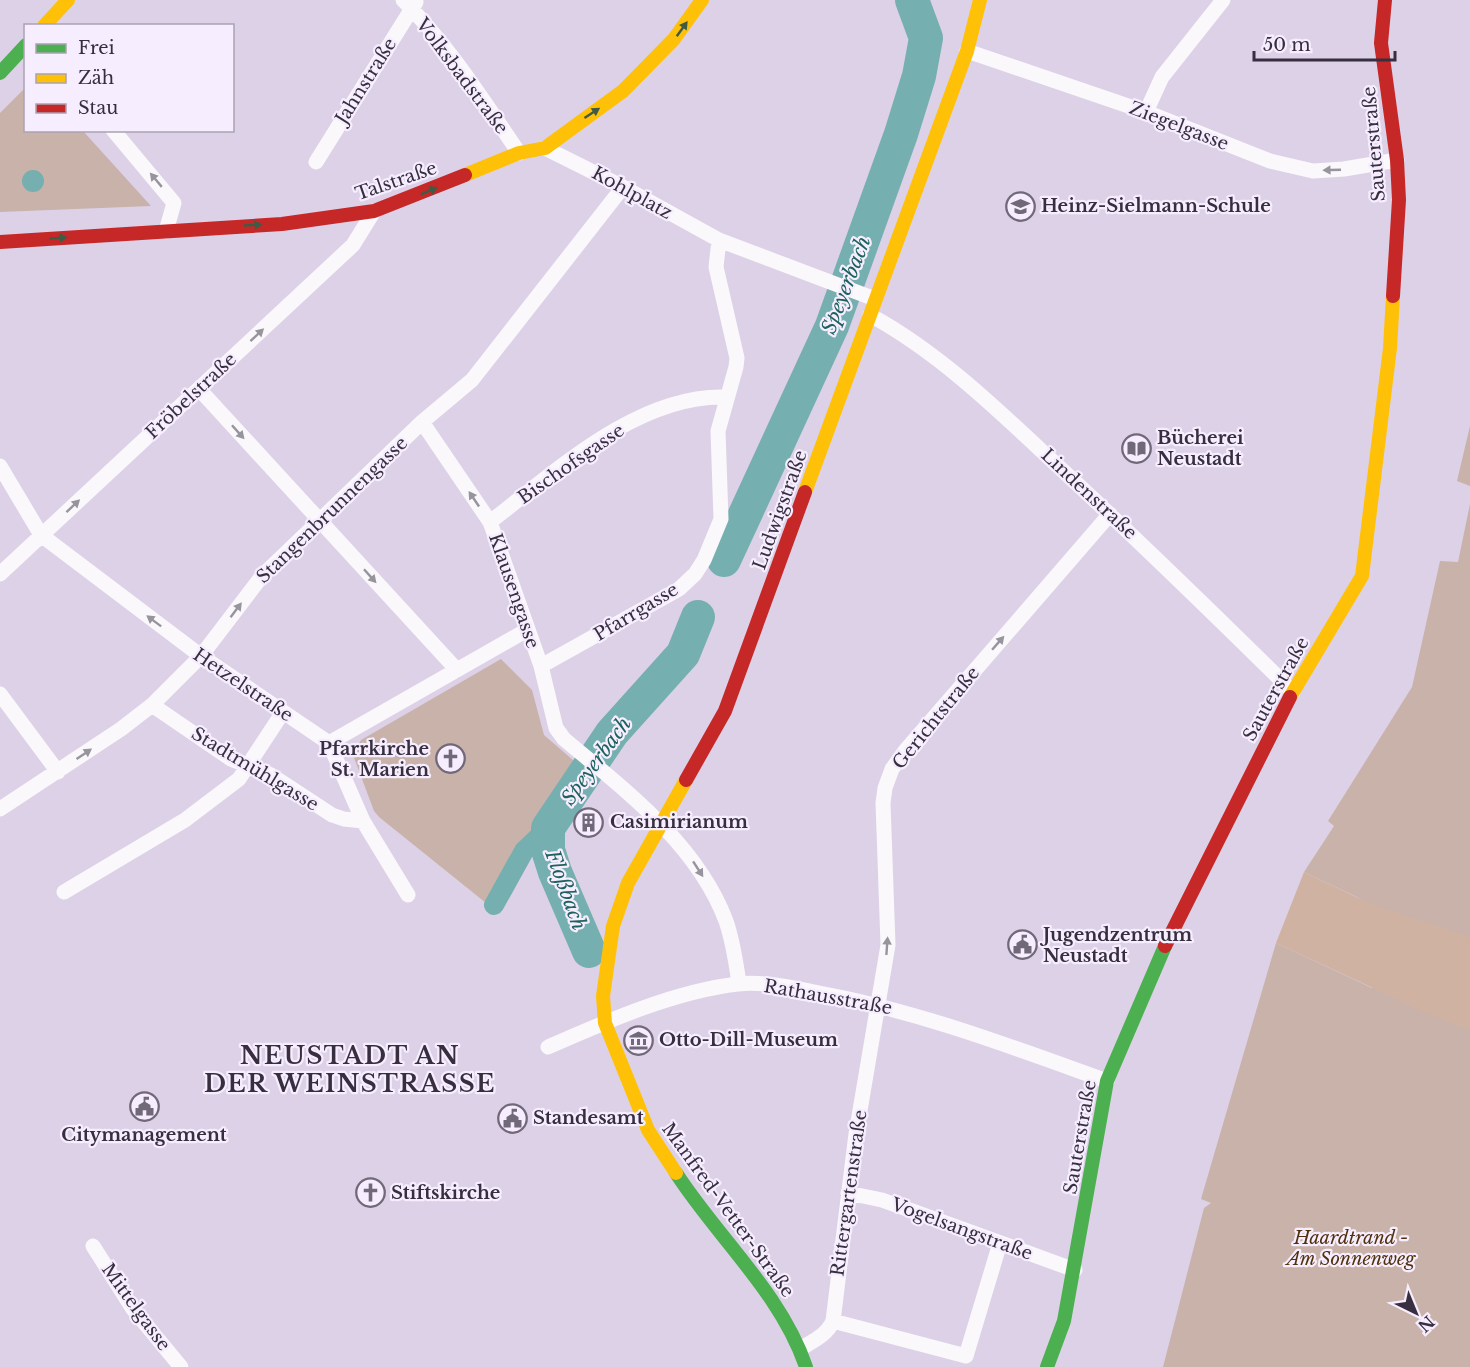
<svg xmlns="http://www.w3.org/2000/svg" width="1470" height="1367" viewBox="0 0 1470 1367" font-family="'Libre Baskerville',serif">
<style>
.green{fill:#c9b2aa}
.forest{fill:#d0b2a2}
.water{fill:#76afb0}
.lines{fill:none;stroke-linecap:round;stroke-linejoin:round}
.canal{stroke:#76afb0;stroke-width:20}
.river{stroke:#76afb0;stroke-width:34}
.street{stroke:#faf8fb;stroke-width:15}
.fast{stroke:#4caf50;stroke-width:14}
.slow{stroke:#ffc107;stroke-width:14}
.jam{stroke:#c62828;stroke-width:14}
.oneway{fill:#3e5c45}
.oneway2{fill:#98949d}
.labels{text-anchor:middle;stroke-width:4.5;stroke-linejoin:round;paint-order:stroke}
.street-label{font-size:18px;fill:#372f3f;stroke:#f6eeff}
.poi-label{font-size:18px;font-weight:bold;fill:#372f3f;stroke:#f6eeff;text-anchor:start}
.park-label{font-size:18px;font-style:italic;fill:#50310b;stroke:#f6eeff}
.water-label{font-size:20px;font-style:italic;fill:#1d625c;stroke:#f6eeff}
.district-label{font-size:24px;font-weight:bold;letter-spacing:1.5px;fill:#372f3f;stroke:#f6eeff}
</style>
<rect width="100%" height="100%" fill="#dcd1e7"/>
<!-- green -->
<path class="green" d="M25,88L26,130L83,131L151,206L0,212V113Z
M1470,426V486L1457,481Z
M1470,504V1367H1163L1204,1208L1211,1203L1201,1199L1276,943L1372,988L1359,898L1304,872L1334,826L1328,821L1412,687L1440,561L1458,562Z
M501,659L532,690L544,735L581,767L544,825L512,853L486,903L379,817L374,811L353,755L361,740Z"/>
<!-- forest -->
<path class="forest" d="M1304,872L1373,905L1470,937V1030L1431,1015L1276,943Z"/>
<!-- water -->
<path class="water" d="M22 181a11 11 0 1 1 22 0a11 11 0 1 1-22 0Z"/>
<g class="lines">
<!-- canal -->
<path class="canal" d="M494,905L524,851L548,828"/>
<!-- river -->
<path class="river" d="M724,560L832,326L901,134L919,76L926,38L912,0
M589,951L555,872L548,850V828L612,733L683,654L698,617"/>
<!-- street -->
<path class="street" d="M403,0C449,46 483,100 519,153
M967,51L1146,112L1270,161L1313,171L1344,169L1397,160
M1146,112L1162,77L1223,0
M113,130L174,203L166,231
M545,148L623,187L719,240L875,299
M316,162L416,2
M870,315C936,351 993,405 1047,456C1131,533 1212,612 1293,692
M199,389L457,670
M422,422L490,522L541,666L556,728L564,739C625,790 697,844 726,921C733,941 736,963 739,983
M0,466L41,535L201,656L329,743L527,630
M490,522C555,472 638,394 726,397
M0,574L353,245L374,211
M541,666L679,589L695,574L704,560L721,519L718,431L736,367L737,358L716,267L719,240
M0,694L58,772
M152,705L231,759L271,775L332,815L344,819L363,821
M329,743L363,821L408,895
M0,809L121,729L152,705L201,656L262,576L422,422L472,380L623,187
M64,892L185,820L239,779L283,712
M548,1047C605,1022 675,991 738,984C764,981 793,988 819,993C918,1011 1012,1047 1107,1081
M848,1193L882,1200L1075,1270
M93,1246L133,1309L181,1367
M833,1321L966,1356L1000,1243
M800,1349C813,1341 827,1335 833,1321L856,1134L888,945L883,803L885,788L892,769L905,751L1110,514"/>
<!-- fast -->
<path class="fast" d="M0,73L26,45
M676,1173C718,1238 781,1293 806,1367
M1047,1367L1064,1321L1107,1081L1165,946"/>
<!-- slow -->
<path class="slow" d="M44,26L68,0
M465,175L519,153L545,148L623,91L674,39L702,0
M805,492L967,51L980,0
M1290,697L1362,576L1390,348L1393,296
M676,1173L648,1130L605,1023L603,996L613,926L628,883L686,780"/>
<!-- jam -->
<path class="jam" d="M1385,0L1381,43L1397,160L1399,200L1393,296
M0,242L282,224L374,211L465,175
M686,780L725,711L805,492
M1165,946L1290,697"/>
</g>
<!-- one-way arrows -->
<defs><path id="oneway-solid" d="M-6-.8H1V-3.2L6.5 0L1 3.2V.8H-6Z" transform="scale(1.5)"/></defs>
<g class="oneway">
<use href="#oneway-solid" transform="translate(682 29) rotate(-54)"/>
<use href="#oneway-solid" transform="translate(592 113) rotate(-33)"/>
<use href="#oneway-solid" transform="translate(429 191) rotate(-22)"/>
<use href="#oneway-solid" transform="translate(253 225) rotate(-3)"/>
<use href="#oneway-solid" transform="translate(58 238) rotate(-4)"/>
</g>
<g class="oneway2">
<use href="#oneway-solid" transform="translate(1332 170) rotate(178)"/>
<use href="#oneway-solid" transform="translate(156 180) rotate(-130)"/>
<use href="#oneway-solid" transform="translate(257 335) rotate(-43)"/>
<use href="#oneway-solid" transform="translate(238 432) rotate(48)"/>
<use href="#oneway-solid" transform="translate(474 499) rotate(-124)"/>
<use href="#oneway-solid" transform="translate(73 506) rotate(-43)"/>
<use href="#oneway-solid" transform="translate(370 576) rotate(48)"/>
<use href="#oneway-solid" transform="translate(236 610) rotate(-53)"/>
<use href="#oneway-solid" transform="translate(154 621) rotate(-143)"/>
<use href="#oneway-solid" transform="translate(998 643) rotate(-49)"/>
<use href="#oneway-solid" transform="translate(84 754) rotate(-34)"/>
<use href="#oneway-solid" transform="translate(698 869) rotate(57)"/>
<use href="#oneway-solid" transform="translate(887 946) rotate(-86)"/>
</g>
<!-- icons -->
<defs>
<symbol id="school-ring" viewBox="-11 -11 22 22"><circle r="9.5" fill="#f6eeff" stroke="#71687a" stroke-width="1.5"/><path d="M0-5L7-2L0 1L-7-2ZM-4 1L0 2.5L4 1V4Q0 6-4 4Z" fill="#71687a"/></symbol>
<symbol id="library-ring" viewBox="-11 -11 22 22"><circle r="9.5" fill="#f6eeff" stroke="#71687a" stroke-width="1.5"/><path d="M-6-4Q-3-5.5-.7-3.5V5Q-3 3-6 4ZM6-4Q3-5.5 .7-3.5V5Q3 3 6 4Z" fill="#71687a"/></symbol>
<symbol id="church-ring" viewBox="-11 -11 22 22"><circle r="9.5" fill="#f6eeff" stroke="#71687a" stroke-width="1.5"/><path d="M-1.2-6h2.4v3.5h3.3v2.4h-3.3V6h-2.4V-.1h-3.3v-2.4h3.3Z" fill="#71687a"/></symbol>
<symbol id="building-ring" viewBox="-11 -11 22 22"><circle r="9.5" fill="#f6eeff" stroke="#71687a" stroke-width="1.5"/><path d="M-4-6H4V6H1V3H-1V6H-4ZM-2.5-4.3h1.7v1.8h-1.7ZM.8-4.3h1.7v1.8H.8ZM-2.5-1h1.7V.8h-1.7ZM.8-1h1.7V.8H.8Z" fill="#71687a"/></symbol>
<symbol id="civic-ring" viewBox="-11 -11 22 22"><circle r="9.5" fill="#f6eeff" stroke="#71687a" stroke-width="1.5"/><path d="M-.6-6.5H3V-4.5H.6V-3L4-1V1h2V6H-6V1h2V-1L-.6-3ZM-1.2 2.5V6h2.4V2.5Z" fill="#71687a"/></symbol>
<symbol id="museum-ring" viewBox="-11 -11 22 22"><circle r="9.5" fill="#f6eeff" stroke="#71687a" stroke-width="1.5"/><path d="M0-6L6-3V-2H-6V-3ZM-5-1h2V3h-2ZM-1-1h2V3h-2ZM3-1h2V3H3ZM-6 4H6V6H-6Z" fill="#71687a"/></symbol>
</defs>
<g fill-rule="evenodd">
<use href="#school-ring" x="1004" y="190" width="33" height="33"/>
<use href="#library-ring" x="1120" y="432" width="33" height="33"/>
<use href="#church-ring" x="434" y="742" width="33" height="33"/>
<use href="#building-ring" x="572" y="806" width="33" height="33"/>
<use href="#civic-ring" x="1006" y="928" width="33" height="33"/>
<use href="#museum-ring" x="622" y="1024" width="33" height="33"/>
<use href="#civic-ring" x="128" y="1090" width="33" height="33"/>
<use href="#civic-ring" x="496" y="1102" width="33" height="33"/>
<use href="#church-ring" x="354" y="1176" width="33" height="33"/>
</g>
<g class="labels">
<!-- street labels -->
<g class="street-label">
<text transform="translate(462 76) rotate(53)" y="6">Volksbadstraße</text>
<text transform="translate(366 81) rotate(-58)" y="6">Jahnstraße</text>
<text transform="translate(1179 126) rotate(21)" y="6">Ziegelgasse</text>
<text transform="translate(1374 144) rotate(-95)" y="6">Sauterstraße</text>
<text transform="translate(396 181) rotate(-19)" y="6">Talstraße</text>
<text transform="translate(632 193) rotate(29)" y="6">Kohlplatz</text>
<text transform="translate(191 396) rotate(-43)" y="6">Fröbelstraße</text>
<text transform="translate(571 464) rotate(-35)" y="6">Bischofsgasse</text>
<text transform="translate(1089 494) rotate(43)" y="6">Lindenstraße</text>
<text transform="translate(332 510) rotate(-44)" y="6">Stangenbrunnengasse</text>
<text transform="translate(780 510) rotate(-70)" y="6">Ludwigstraße</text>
<text transform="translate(514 591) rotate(71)" y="6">Klausengasse</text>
<text transform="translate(636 612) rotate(-31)" y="6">Pfarrgasse</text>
<text transform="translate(243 685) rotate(34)" y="6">Hetzelstraße</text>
<text transform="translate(1276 689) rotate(-61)" y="6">Sauterstraße</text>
<text transform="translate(936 718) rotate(-51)" y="6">Gerichtstraße</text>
<text transform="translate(255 769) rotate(31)" y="6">Stadtmühlgasse</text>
<text transform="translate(828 997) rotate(10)" y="6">Rathausstraße</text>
<text transform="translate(1080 1137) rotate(-80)" y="6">Sauterstraße</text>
<text transform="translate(849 1193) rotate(-82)" y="6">Rittergartenstraße</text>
<text transform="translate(728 1210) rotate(54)" y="6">Manfred-Vetter-Straße</text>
<text transform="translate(962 1229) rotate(20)" y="6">Vogelsangstraße</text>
<text transform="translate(136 1307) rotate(54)" y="6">Mittelgasse</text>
</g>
<!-- poi labels -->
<g class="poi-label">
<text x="1041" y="212">Heinz-Sielmann-Schule</text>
<text x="1157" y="444">Bücherei<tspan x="1157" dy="21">Neustadt</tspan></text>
<text x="429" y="755" text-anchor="end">Pfarrkirche<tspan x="429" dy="21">St. Marien</tspan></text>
<text x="610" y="828">Casimirianum</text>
<text x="1043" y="941">Jugendzentrum<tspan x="1043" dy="21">Neustadt</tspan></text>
<text x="659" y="1046">Otto-Dill-Museum</text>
<text x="533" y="1124">Standesamt</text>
<text x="144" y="1141" text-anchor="middle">Citymanagement</text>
<text x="391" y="1199">Stiftskirche</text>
</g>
<!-- park labels -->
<g class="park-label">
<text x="1351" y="1244">Haardtrand -<tspan x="1351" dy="21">Am Sonnenweg</tspan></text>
</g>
<!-- water labels -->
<g class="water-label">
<text transform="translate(846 285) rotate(-69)" y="7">Speyerbach</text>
<text transform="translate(596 761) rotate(-54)" y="7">Speyerbach</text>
<text transform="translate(566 890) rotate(70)" y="7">Floßbach</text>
</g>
<!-- district labels -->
<g class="district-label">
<text x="350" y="1064">NEUSTADT AN<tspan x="350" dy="28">DER WEINSTRASSE</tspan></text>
</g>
</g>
<!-- legend -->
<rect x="24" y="24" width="210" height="108" fill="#f6eeff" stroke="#aaa2b2" stroke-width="1.5"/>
<rect x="36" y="44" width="30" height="9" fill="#4caf50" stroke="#aaa2b2" stroke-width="1.5"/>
<text x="78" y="54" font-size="18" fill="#372f3f">Frei</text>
<rect x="36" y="74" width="30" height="9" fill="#ffc107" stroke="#aaa2b2" stroke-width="1.5"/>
<text x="78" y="84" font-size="18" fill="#372f3f">Zäh</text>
<rect x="36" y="104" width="30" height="9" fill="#c62828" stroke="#aaa2b2" stroke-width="1.5"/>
<text x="78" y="114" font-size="18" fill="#372f3f">Stau</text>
<!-- north arrow -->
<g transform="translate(1416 1313) rotate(137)" stroke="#f6eeff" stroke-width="4.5" paint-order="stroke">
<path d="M0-4.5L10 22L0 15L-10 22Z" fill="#372f3f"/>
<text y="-9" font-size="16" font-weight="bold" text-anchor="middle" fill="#372f3f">N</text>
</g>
<!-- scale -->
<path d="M1254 51v9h141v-9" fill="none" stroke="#372f3f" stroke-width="3"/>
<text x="1263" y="51" font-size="18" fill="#372f3f" stroke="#f6eeff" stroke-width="4.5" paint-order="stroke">50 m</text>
</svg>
